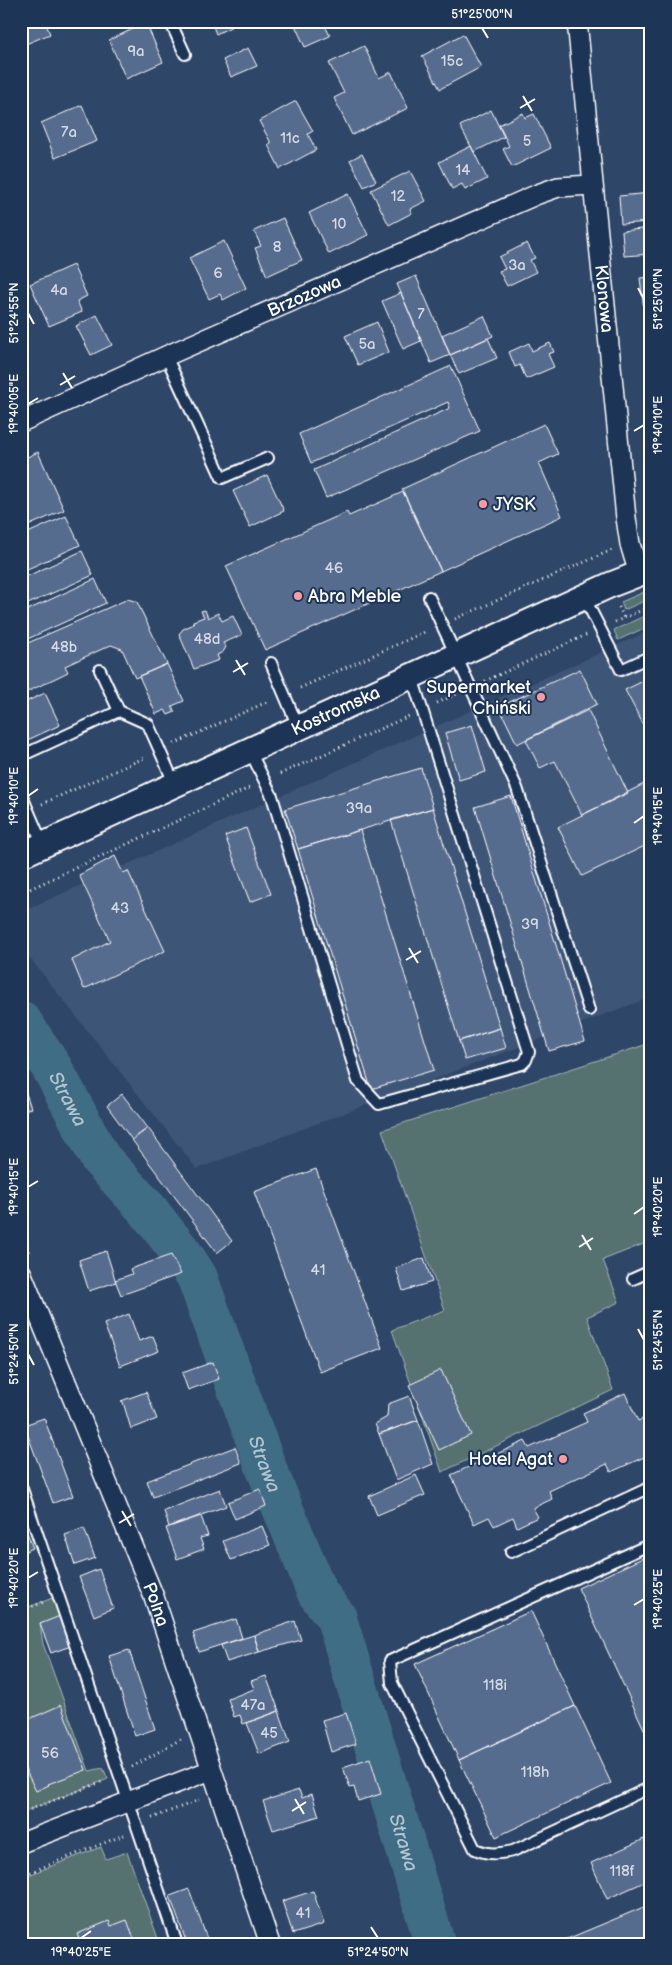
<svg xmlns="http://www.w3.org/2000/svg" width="672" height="1965" viewBox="0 0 672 1965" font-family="'Balsamiq Sans',sans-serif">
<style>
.built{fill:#3e5477}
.green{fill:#54716f;stroke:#aab8b7}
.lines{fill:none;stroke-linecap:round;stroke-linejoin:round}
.river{stroke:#416d86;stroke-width:41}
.building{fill:#566c8f;stroke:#fff}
.service-casing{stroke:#fff;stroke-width:14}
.minor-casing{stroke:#fff;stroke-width:22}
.tertiary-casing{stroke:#fff;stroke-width:28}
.path{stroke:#fff;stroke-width:3;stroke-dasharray:1 4;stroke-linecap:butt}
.service{stroke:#1d3557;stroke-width:10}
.minor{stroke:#1d3557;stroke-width:19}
.tertiary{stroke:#1d3557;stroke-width:24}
.ticks{fill:none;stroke:#fff;stroke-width:2}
.poi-dot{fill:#ff9aa2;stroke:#1d3557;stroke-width:2}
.labels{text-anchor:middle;stroke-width:4;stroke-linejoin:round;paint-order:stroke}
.number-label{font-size:15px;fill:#d5dae3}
.street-label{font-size:18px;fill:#fff;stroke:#1d3557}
.poi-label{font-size:18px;fill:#fff;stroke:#1d3557;text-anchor:start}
.water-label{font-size:19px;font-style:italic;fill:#b3c5cf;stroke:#1d3557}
.neatline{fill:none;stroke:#fff;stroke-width:2}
.ticks-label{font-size:12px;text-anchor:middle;fill:#fff}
</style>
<rect width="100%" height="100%" fill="#2e4668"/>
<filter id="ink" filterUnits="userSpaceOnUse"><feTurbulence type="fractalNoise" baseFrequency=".02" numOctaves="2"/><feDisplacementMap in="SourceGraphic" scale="10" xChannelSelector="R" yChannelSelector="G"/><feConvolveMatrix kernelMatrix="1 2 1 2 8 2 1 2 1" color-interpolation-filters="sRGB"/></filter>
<g filter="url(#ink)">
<!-- built -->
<path class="built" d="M651,630V736L643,740L651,756V997L197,1169L21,947V912Z"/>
<!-- green -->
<path class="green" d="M651,589V598L624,610L621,602Z
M651,613V625L618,640L614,630Z
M651,1043V1241L603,1260L619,1302L587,1317L613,1390L442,1472L392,1330L445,1310L382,1130Z
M58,1596L65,1615L40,1624L43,1644L89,1771L103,1768L108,1779L21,1813V1610Z
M101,1847L106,1859L127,1852L160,1944H21V1878Z"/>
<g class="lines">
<!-- river -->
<path class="river" id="s1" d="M21,1021L52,1068L100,1158L147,1209L183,1255L197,1277L267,1470L317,1592L336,1617L435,1944"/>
</g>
<!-- building -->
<path class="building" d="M21,21H45L50,34L21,46Z
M211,21H243L216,34Z
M298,21H323L330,36L305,47L294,23Z
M146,23L163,62L126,79L109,40Z
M463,34L481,67L440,89L422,56Z
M364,46L379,78L391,72L408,108L352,135L334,98L344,93L329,63Z
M248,48L257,66L231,77L223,60Z
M296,101L313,131L308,134L316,150L280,169L268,145L271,143L259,121Z
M82,105L97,141L55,158L41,123Z
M491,110L504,137L474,152L460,126Z
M523,113L525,118L534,114L551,148L512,167L503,149L509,146L499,125Z
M471,146L487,179L465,190L462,184L452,189L439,162Z
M362,154L376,181L364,187L350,160Z
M410,171L426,201L410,209L412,213L389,225L371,190Z
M651,193V222L621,224L619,196Z
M348,194L368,235L329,254L309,213Z
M283,218L302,260L267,276L255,248L261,246L254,231Z
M651,228V254L624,256L622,231Z
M224,241L246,288L223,300L220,294L209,299L189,258Z
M527,243L535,258L530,260L536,272L507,286L499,271L505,269L499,257Z
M73,265L87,296L77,301L82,312L49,326L30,284Z
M416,276L450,355L431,363L397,284Z
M651,277V309L644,310L640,278Z
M401,293L421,341L403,349L382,301Z
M97,315L112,345L91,355L76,326Z
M484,316L493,336L450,355L442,335Z
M377,322L389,352L358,365L345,336Z
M488,338L497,358L459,374L450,355Z
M529,343L532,351L550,343L554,352L548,354L554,367L526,379L520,365L515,367L509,352Z
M451,366L480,431L326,498L314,470L450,408L448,402L311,463L299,434Z
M544,424L558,454L539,463L562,516L441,571L402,489Z
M38,452L64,510L21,529V460Z
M267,475L284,511L250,527L233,491Z
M403,492L441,571L265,650L226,566L347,512L349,516Z
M66,516L80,545L21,572V536Z
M82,551L93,575L21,607V579Z
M95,579L106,603L21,642V613Z
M128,599L137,602L167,664L135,678L122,649L111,645L65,666L68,672L21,695V646Z
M205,610L208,618L218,613L222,621L233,616L242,635L223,643L226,647L223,652L217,655L219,660L194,669L179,634L183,629L194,624L193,621L204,617L201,611Z
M167,664L184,701L172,706L175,712L168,715L165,710L156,714L139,676Z
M580,669L597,704L517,744L499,707Z
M651,677V722L644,726L625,690Z
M45,693L60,725L21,743V704Z
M588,710L628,793L582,815L555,761L540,768L526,740Z
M472,725L486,772L459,780L445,733Z
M421,768L433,808L298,849L285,809Z
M648,782L651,787V843L582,876L558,827Z
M511,796L585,1041L549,1051L475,807Z
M433,808L500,1028L459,1041L391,820Z
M246,828L271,894L250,902L225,836Z
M360,830L434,1070L371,1089L298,849Z
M115,856L123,873L128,871L165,951L84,989L72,960L110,941L79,875Z
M500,1028L506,1048L465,1060L459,1041Z
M21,1078L31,1108L21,1111Z
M122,1094L148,1128L132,1140L107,1106Z
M148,1128L232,1241L217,1253L132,1140Z
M316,1169L382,1348L320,1372L254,1192Z
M106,1251L116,1282L89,1291L79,1260Z
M171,1255L181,1274L121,1295L115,1280L132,1274L130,1269Z
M424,1258L432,1282L403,1291L396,1268Z
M129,1314L139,1341L153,1336L159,1351L120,1366L104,1324Z
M213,1362L219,1379L188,1390L182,1373Z
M441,1370L471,1435L439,1450L409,1385Z
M146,1392L157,1419L131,1429L123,1402L121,1401Z
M625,1393L638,1421L651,1415V1440L648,1442L651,1454L611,1472L607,1464L549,1491L552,1499L533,1508L538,1517L517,1527L513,1517L494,1526L489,1517L474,1524L451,1475L525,1441L529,1448L587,1422L583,1413Z
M409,1396L418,1420L379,1434L375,1424L387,1417L388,1404Z
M44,1418L73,1496L53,1503L24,1425Z
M418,1420L433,1464L396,1480L379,1434Z
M235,1447L241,1463L153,1497L147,1481Z
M416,1475L425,1495L377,1515L369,1496Z
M220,1489L226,1506L169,1527L164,1511Z
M260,1489L266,1506L235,1519L228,1502Z
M201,1516L208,1536L200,1538L204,1549L177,1559L166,1528Z
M21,1517L33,1548L21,1553Z
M262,1526L270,1545L231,1560L223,1541Z
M84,1528L95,1558L75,1565L65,1535Z
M651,1554V1744L578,1588Z
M99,1569L113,1608L94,1616L79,1577Z
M531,1611L575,1706L459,1760L415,1664Z
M60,1616L71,1646L51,1653L40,1624Z
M236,1619L242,1638L199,1652L193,1633Z
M295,1621L301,1640L259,1652L254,1635Z
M254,1635L259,1652L227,1662L221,1645Z
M129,1650L155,1729L135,1736L109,1656Z
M266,1676L279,1711L243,1724L240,1715L234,1717L228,1699L254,1689L251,1681Z
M61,1705L86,1770L48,1784L49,1785L36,1791L21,1761V1720L26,1718L27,1720Z
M575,1706L611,1783L496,1837L459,1760Z
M279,1711L290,1742L259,1754L247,1723Z
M346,1713L356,1744L331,1752L322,1720Z
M370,1758L381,1794L358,1801L354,1787L350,1788L343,1767Z
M299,1790L302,1798L312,1794L319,1816L273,1830L263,1801Z
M644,1839L651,1854V1879L607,1899L591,1863Z
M189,1889L209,1944H187L170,1896Z
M313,1891L324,1924L293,1934L282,1901Z
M651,1904V1944H555Z
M127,1920L136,1944H67L79,1939L77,1934L109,1921L111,1926Z"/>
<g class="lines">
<defs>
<path id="service" d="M170,21L185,54
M166,356L222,478L268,458
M429,597L517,788L589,1010
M584,597L621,670L651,656
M271,663L299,729
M119,711L148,724L175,785
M250,751L272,796L358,1081L379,1104L522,1064L526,1060L529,1052L412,677
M21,756L119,711L100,670
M21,794L43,845
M633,1279L651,1271
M21,1486L177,1944
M651,1544L390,1661L392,1683L475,1849C489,1855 498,1854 513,1851L651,1787
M511,1552L651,1487"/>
<g id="minor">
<path id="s2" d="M577,21L626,518L630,544L639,574"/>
<path id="s3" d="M21,422L166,356L538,194L558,187L592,185"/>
<path id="s4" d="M21,1272L154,1597L270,1944"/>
<path d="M21,1843L211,1770"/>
</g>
<g id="tertiary">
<path id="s5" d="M21,855L610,585L651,569"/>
</g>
</defs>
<!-- service casing -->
<use href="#service" class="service-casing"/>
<!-- minor casing -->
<use href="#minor" class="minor-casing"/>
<!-- tertiary casing -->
<use href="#tertiary" class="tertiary-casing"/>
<!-- path -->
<path class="path" d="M619,607L624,618
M455,619L612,550
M615,622L651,606
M485,681L586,635
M300,688L427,631
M437,703L457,694
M174,744L269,701
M280,774L409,716
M42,804L146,757
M21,893L249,788
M21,1227L30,1253
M23,1610L44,1602
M132,1767L181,1739
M21,1813L104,1781
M152,1818L199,1800
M21,1876L124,1835"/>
<!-- service -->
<use href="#service" class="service"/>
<!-- minor -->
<use href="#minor" class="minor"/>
<!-- tertiary -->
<use href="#tertiary" class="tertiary"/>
</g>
</g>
<!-- ticks -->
<path class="ticks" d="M482,28L488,38M523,96L532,111M520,108L535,99M638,288L644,299M28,313L34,324M63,373L72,388M60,385L75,376M28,404L38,398M634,431L644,425M236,660L245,675M233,672L248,663M28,796L38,789M634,823L644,816M409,948L418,963M406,960L421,951M28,1187L38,1181M634,1214L644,1207M582,1235L591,1250M579,1247L593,1238M638,1329L644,1340M28,1354L34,1365M122,1511L131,1526M119,1523L134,1514M28,1578L38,1572M634,1605L644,1599M295,1799L304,1814M292,1811L306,1802M371,1927L378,1938M81,1938L91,1931"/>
<!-- markers -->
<g class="poi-dot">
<circle cx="483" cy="504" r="5"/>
<circle cx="298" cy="596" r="5"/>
<circle cx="541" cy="697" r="5"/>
<circle cx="563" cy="1459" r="5"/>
</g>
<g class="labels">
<!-- number labels -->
<g class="number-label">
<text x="136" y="56">9a</text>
<text x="452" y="66">15c</text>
<text x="69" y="137">7a</text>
<text x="290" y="143">11c</text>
<text x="527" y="146">5</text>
<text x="463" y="175">14</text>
<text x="398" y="201">12</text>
<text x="339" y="229">10</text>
<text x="277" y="252">8</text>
<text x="517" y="270">3a</text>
<text x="218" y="278">6</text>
<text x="59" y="295">4a</text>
<text x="421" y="319">7</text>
<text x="367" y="349">5a</text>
<text x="334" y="573">46</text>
<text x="207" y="644">48d</text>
<text x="64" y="652">48b</text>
<text x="359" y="813">39a</text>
<text x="120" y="913">43</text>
<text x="530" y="929">39</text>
<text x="318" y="1275">41</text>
<text x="495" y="1690">118i</text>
<text x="253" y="1710">47a</text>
<text x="269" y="1738">45</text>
<text x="50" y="1758">56</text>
<text x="535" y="1777">118h</text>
<text x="622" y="1876">118f</text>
<text x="303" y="1918">41</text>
</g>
<!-- street labels -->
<g class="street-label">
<text dy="6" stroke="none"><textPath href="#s3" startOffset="310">Brzozowa</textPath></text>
<text dy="6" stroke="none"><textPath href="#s2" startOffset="279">Klonowa</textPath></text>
<text dy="6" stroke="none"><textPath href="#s5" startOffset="346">Kostromska</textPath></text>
<text dy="6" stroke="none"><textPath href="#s4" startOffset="359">Polna</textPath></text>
</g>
<!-- poi labels -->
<g class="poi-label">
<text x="493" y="510">JYSK</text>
<text x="308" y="602">Abra Meble</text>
<text x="531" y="693" text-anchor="end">Supermarket<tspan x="531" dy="21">Chiński</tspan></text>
<text x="553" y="1465" text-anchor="end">Hotel Agat</text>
</g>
<!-- water labels -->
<g class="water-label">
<text dy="7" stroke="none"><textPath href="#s1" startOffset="91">Strawa</textPath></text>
<text dy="7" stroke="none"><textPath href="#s1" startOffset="511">Strawa</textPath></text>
<text dy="7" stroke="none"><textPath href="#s1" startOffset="916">Strawa</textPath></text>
</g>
</g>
<!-- margin -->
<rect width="672" height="1965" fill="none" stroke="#1d3557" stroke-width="55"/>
<rect x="28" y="28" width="616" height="1910" class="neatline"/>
<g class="ticks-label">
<text x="482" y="18">51°25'00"N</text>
<text transform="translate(658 299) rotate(-90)" y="4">51°25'00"N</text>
<text transform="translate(14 313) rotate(-90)" y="4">51°24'55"N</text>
<text transform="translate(14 404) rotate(-90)" y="4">19°40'05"E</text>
<text transform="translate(658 425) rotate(-90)" y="4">19°40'10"E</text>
<text transform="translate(14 796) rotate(-90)" y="4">19°40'10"E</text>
<text transform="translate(658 816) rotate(-90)" y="4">19°40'15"E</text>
<text transform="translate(14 1187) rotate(-90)" y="4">19°40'15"E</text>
<text transform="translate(658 1207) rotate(-90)" y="4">19°40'20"E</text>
<text transform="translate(658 1340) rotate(-90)" y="4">51°24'55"N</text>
<text transform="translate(14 1354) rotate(-90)" y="4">51°24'50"N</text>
<text transform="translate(14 1578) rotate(-90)" y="4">19°40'20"E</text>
<text transform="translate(658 1599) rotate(-90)" y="4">19°40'25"E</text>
<text x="81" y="1956">19°40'25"E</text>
<text x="378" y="1956">51°24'50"N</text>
</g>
</svg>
